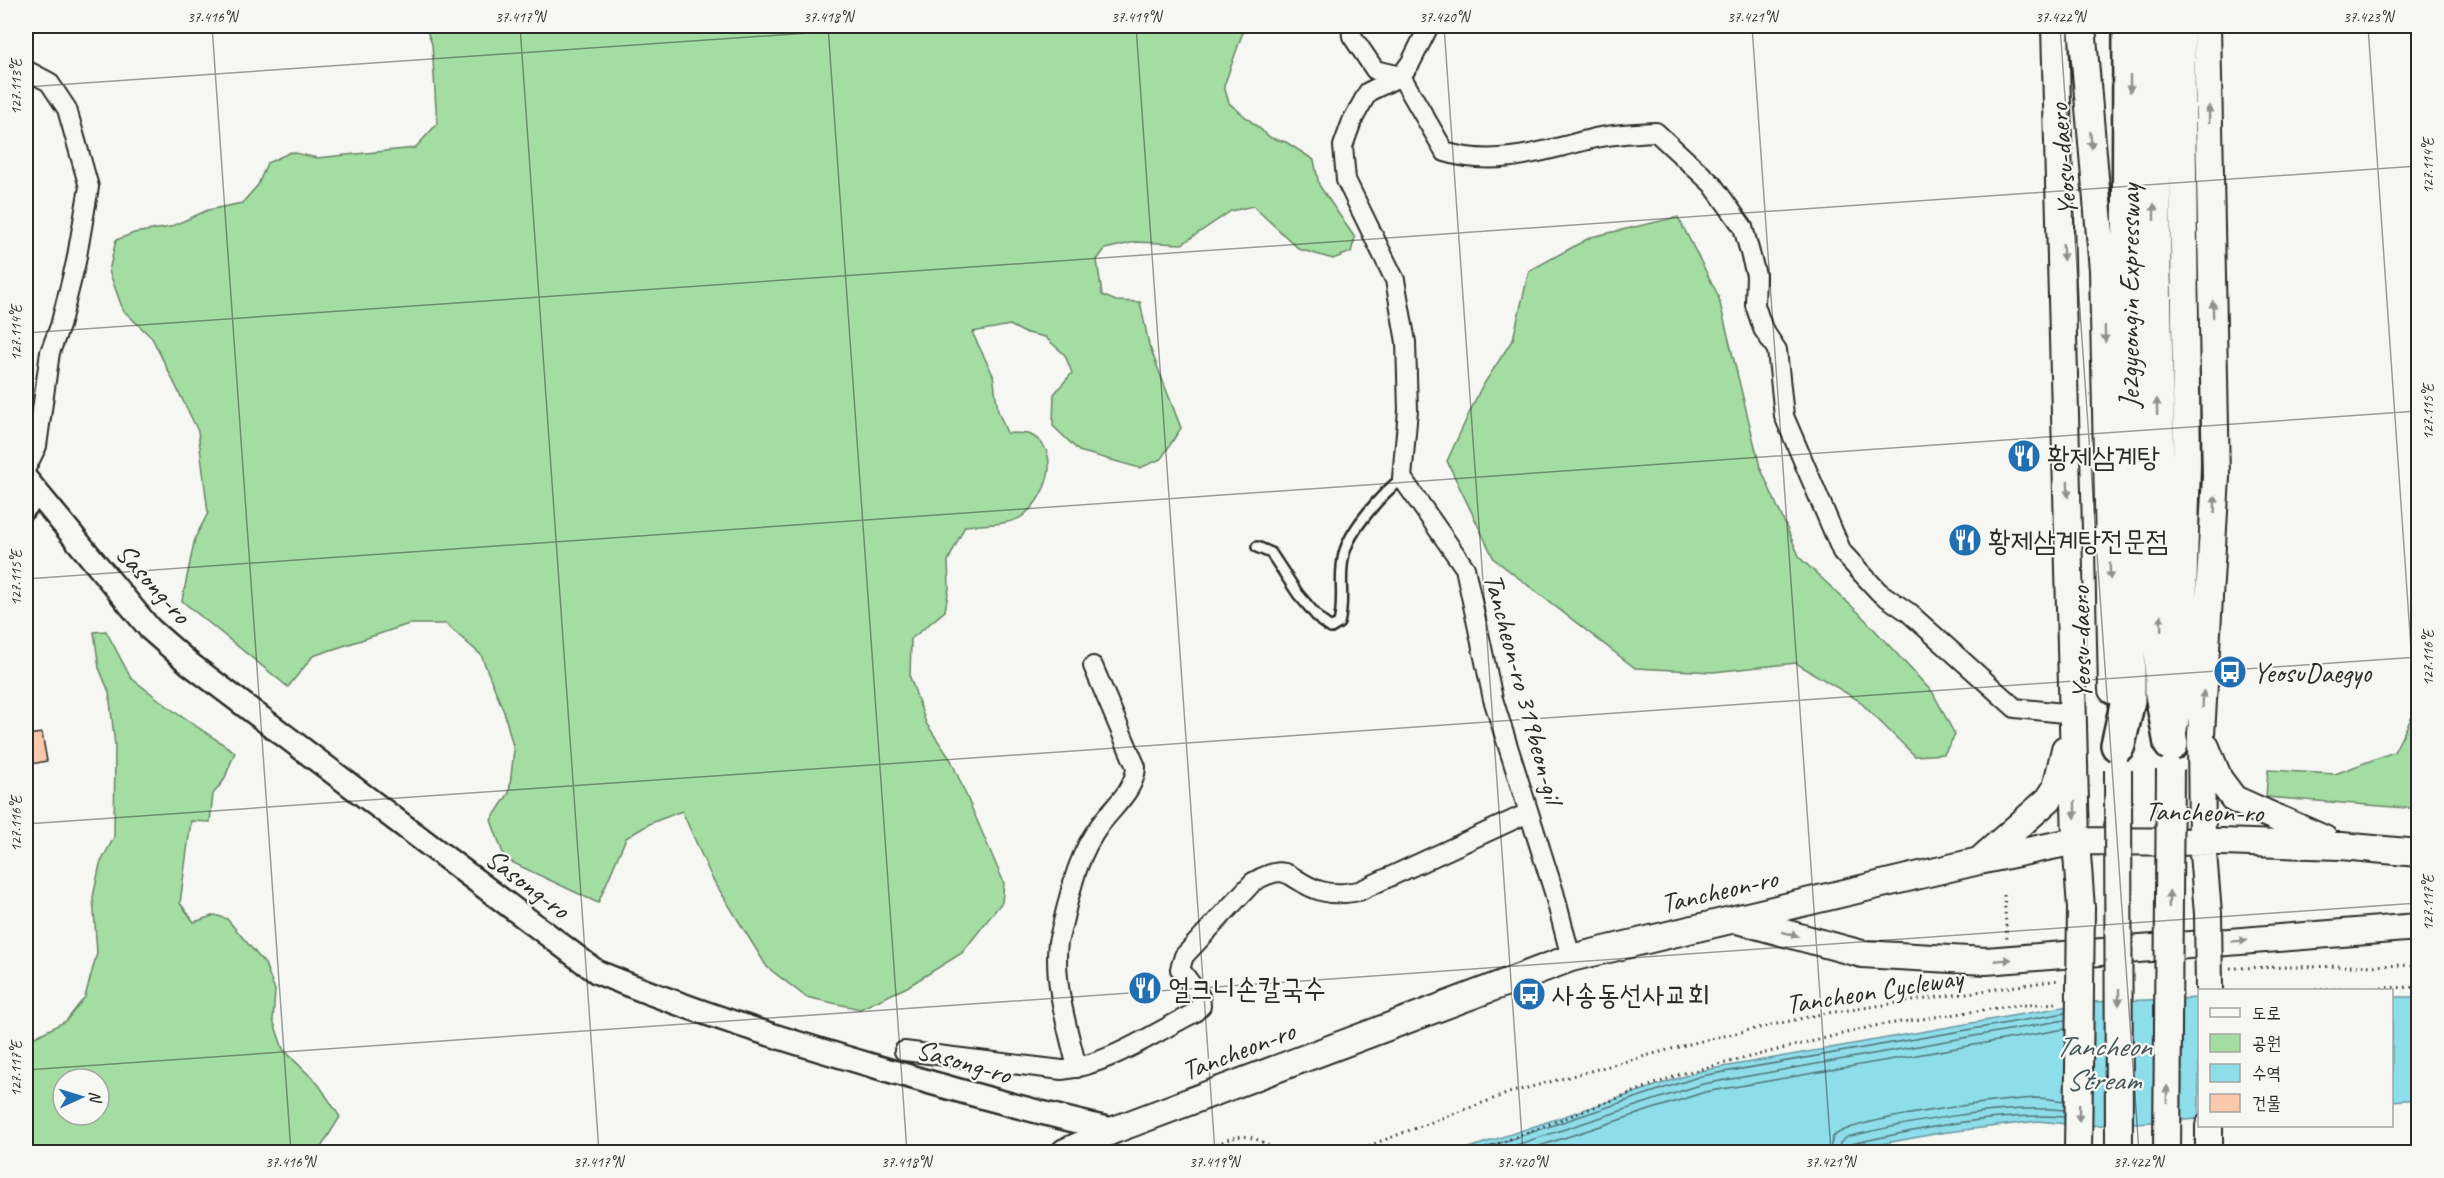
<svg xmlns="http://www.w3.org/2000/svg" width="2444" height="1178" viewBox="0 0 2444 1178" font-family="Caveat,'Poor Story',sans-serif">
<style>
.green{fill:#a3dda2;stroke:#678466;stroke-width:1.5;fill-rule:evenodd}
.water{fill:#8eddeb;stroke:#66969e;stroke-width:1.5}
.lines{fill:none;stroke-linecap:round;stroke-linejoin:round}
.shore{stroke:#537278;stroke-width:1.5}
.building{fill:#fac8aa;stroke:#2b2b2b;stroke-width:1.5}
.service-casing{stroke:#2b2b2b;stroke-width:14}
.minor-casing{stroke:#2b2b2b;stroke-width:22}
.tertiary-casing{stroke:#2b2b2b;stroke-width:27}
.secondary-casing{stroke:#2b2b2b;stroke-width:30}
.motorway-casing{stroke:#2b2b2b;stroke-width:38}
.path{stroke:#2b2b2b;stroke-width:3;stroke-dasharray:1.5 4.5;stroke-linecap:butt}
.service{stroke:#f6f6f2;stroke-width:9}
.minor{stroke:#f6f6f2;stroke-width:18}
.tertiary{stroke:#f6f6f2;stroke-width:22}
.secondary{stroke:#f6f6f2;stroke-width:26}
.motorway{stroke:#f6f6f2;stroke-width:33}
.secondary-bridge-casing{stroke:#2b2b2b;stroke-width:30;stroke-linecap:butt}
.secondary-bridge{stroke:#f6f6f2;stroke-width:26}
.oneway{fill:#90908e}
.ticks{fill:none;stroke:#2b2b2b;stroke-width:1.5;stroke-opacity:0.45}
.labels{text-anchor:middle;stroke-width:4.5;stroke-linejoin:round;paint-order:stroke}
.street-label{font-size:28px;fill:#2b2b2b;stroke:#f6f6f2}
.poi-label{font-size:28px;fill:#2b2b2b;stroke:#f6f6f2;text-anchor:start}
.water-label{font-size:30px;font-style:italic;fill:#44585b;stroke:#f6f6f2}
.neatline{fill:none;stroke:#2b2b2b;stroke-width:2}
.ticks-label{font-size:15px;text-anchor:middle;fill:#2b2b2b}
</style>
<rect width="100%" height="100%" fill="#f6f6f2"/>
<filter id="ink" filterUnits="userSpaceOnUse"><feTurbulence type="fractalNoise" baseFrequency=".0167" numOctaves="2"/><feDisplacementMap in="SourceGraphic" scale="12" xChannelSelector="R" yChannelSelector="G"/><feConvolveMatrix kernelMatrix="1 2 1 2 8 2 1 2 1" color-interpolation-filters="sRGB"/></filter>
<g filter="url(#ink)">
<!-- green -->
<path class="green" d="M425,26H1245L1224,86L1229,103L1271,138L1286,142L1314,160L1319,185L1355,238L1351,252L1333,259L1299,249L1253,206L1231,211L1182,244L1135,242L1105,249L1097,260L1102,295L1116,301L1140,302L1149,345L1181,428L1161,459L1140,468L1079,451L1053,426L1054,394L1072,373L1065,355L1045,337L1023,332L1010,325L972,332L993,375L998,411L1007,433C1014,434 1025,432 1031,435C1064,452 1046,497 1024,515C1011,526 981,524 965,526L948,561L949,588L945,611L911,639L910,677L926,723L951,760L1004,883L1002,902L962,953L907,987L860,1009L806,997L767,967L712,878L682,811L651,823L626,838L598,903L505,859L491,820L509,793L514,750L504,712L481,655L446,624H409L313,656L288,687L182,601L195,538L208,513L198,431L152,338L123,310L109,271L116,240L134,233L170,227L208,210L242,203L258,185L267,163L291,152L317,158L415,148L437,124L432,44Z
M1678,217L1718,295L1760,467L1800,558L1859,613L1933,693L1955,735L1944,754L1915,756L1858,700L1796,663L1713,672L1635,668L1494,559L1447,461L1480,390L1513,339L1529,271L1591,237Z
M106,631L131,678L179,715L235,752L224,780L213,794L210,822L191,821L180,903L194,922L215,915L227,919L265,964L275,990L273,1020L283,1049L319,1085L340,1117L318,1152H26V1038L35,1037L66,1021L85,997L97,953L93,897L100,864L114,837L115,746L109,692L99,668L94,632ZM63,1079H99V1115H63Z
M2418,705V809L2266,797L2268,770L2335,774L2394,752Z"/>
<!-- water -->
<path class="water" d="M2392,997H2418V1099L2392,1101Z
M2199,998V1119L2086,1126L2038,1121L1940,1133L1838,1152H1457L1700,1071L2091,1002Z"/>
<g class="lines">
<!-- shore -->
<path class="shore" d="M1473,1152L1701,1076L2065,1013
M1495,1152L1703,1084L2065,1020
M1521,1152L1705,1092L2065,1029
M1829,1152L1833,1137C1850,1118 2005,1099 2037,1098C2046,1098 2055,1100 2064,1101
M1838,1152L1840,1143L1847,1137C1907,1122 2004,1104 2064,1110
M1845,1152L1851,1144C1915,1130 1999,1111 2064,1117"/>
</g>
<!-- building -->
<path class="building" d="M42,733L47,761L26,765V735Z"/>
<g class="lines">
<defs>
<path id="service" d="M26,515L42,499
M1257,547L1271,553L1298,594L1321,621L1331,628L1339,623C1345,600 1338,577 1344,554C1350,529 1383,493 1402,478"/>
<path id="minor" d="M1351,26L1352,36L1375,70L1401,76L1445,152C1495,168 1543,151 1591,139C1612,134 1634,133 1656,132L1712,184L1743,227L1756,275L1755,305L1763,329L1777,350L1784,416L1842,552L1879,592L1908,612L2015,708L2073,714
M1429,26L1411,62L1401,76L1368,92L1352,121L1343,146L1346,180L1395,280L1406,342L1408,410L1402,478L1465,568L1493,699L1554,892L1571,958
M26,70L49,82L67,109L89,187L76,262L60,326L50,352L37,446L26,468
M904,1051L1062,1070C1108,1065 1154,1033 1194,1013L1201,1006L1200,996L1180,969L1184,956L1253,882C1292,860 1287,881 1321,891C1334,895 1347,893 1359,891L1528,813
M1077,1068C1068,1029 1053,983 1058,942C1069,901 1074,860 1100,825C1113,807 1135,790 1136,767L1093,666"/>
<path id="tertiary" d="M26,479L150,629L190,664L597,972C688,1010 782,1039 877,1067C955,1090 1034,1112 1114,1130"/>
<path id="secondary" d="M2055,26L2076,841L2081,908
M2082,26L2103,270L2112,690
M2207,26L2216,477L2201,735L2202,841L2208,914
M2173,732L2180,696L2187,464L2181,26
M2206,747L2219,779L2234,799L2324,839
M1979,861L2049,799L2056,788L2065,749
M1737,920L1862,954L1986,961L2418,927
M2209,1126V1152
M1065,1152L1114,1130L1571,958L1979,861L2076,841L2222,842L2341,846L2418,853"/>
<path id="motorway" d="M2154,26V271L2162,694L2171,744
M2118,745L2128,700L2130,26"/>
</defs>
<!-- service casing -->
<use href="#service" class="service-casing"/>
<!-- minor casing -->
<use href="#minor" class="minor-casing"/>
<!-- tertiary casing -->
<use href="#tertiary" class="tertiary-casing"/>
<!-- secondary casing -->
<use href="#secondary" class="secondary-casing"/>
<!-- motorway casing -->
<use href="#motorway" class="motorway-casing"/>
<!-- path -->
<path class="path" d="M2004,895L2007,940
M2230,968L2418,965
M2303,990L2418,987
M1200,1152C1237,1136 1242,1127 1278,1152
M1352,1152L1509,1093L1697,1042L1821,1014L2059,980
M1476,1152L1681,1074L1874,1026L2011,1006L2059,1003
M2384,1152L2418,1149"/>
<!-- service -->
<use href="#service" class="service"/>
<!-- minor -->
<use href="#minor" class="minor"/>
<!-- tertiary -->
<use href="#tertiary" class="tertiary"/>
<!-- secondary -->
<use href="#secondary" class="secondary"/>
<!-- motorway -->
<use href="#motorway" class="motorway"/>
<defs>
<path id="secondary-bridge" d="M2118,770L2119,1152
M2208,914L2209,990
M2078,1152L2081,908
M2167,1152L2170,770"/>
</defs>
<!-- secondary-bridge casing -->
<use href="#secondary-bridge" class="secondary-bridge-casing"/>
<!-- secondary-bridge -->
<use href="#secondary-bridge" class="secondary-bridge"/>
</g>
<!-- one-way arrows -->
<defs><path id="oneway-solid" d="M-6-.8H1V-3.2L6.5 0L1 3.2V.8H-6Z" transform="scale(1.5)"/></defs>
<g class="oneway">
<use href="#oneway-solid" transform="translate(2130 84) rotate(90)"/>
<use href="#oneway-solid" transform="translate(2209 114) rotate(-91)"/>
<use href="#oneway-solid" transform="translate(2091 140) rotate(85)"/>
<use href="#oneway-solid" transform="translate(2154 212) rotate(-90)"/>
<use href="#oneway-solid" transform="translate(2063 252) rotate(88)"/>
<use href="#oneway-solid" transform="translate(2213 309) rotate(-91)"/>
<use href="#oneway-solid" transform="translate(2105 334) rotate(89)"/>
<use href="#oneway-solid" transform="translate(2157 407) rotate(-91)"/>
<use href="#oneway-solid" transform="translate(2068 489) rotate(89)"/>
<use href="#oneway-solid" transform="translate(2215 504) rotate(-87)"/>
<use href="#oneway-solid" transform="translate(2110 571) rotate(89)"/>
<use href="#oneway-solid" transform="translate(2161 623) rotate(-91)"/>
<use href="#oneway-solid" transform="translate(2203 699) rotate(-87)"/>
<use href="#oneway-solid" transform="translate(2075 810) rotate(89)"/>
<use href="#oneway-solid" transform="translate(2169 899) rotate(-89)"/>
<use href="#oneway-solid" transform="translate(1790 934) rotate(15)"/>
<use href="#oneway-solid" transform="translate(2239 941) rotate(-4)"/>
<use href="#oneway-solid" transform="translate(2003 960) rotate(-5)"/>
<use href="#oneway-solid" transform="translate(2119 997) rotate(90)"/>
<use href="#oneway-solid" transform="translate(2167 1094) rotate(-89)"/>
<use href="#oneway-solid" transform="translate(2079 1113) rotate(91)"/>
</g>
</g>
<!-- ticks -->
<path class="ticks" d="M212,26L291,1152M520,26L599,1152M828,26L907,1152M1136,26L1215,1152M1444,26L1523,1152M1752,26L1831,1152M2060,26L2139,1152M2368,26L2418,750M26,87L910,26M26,333L2418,166M26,579L2418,411M26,824L2418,657M26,1070L2418,903M2359,1152L2418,1148"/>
<!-- icons -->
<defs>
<symbol id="restaurant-disc" viewBox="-11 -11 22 22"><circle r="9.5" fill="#1f6fb2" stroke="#f6f6f2"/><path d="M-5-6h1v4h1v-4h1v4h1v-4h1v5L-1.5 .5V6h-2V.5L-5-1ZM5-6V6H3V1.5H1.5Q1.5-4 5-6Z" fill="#fff"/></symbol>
<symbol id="bus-disc" viewBox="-11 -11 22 22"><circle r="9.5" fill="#1f6fb2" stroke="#f6f6f2"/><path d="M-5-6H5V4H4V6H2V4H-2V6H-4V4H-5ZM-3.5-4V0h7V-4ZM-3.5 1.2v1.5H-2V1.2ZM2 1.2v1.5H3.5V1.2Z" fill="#fff"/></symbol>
</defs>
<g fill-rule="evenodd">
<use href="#restaurant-disc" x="2005" y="437" width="38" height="38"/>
<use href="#restaurant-disc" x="1946" y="521" width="38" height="38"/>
<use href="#bus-disc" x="2211" y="653" width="38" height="38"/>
<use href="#restaurant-disc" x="1126" y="969" width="38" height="38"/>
<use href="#bus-disc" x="1510" y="975" width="38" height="38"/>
</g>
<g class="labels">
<!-- street labels -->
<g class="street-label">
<text transform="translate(2062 160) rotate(-95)" y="10">Yeosu-daero</text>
<text transform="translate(2129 296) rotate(-90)" y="10">Je2gyeongin Expressway</text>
<text transform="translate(154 583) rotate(48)" y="10">Sasong-ro</text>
<text transform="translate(2080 643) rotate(-91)" y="10">Yeosu-daero</text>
<text transform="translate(1524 688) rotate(75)" y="10">Tancheon-ro 319beon-gil</text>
<text transform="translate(2204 811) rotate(1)" y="10">Tancheon-ro</text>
<text transform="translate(528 883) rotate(37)" y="10">Sasong-ro</text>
<text transform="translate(1719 890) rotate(-13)" y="10">Tancheon-ro</text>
<text transform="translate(1874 990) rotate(-9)" y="10">Tancheon Cycleway</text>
<text transform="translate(1238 1050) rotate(-21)" y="10">Tancheon-ro</text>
<text transform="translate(964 1061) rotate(16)" y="10">Sasong-ro</text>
</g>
<!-- poi labels -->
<g class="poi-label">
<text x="2047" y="466">황제삼계탕</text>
<text x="1988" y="550">황제삼계탕전문점</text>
<text x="2253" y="682">YeosuDaegyo</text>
<text x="1168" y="998">얼크니손칼국수</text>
<text x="1552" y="1004">사송동선사교회</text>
</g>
<!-- water labels -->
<g class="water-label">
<text x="2103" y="1056">Tancheon<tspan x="2103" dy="34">Stream</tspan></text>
</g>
</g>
<!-- margin -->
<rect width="2444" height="1178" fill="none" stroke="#f6f6f2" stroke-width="66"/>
<!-- legend -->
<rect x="2198" y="989" width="195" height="138" fill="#f6f6f2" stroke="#a5a5a2" stroke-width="1.5"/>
<rect x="2210" y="1008" width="30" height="9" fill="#f6f6f2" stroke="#a5a5a2" stroke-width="1.5"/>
<text x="2252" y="1019" font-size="18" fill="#2b2b2b">도로</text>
<rect x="2210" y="1034" width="30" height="18" fill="#a3dda2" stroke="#a5a5a2" stroke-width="1.5"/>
<text x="2252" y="1049" font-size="18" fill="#2b2b2b">공원</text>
<rect x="2210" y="1064" width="30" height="18" fill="#8eddeb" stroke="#a5a5a2" stroke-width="1.5"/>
<text x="2252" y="1079" font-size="18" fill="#2b2b2b">수역</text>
<rect x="2210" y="1094" width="30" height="18" fill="#fac8aa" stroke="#a5a5a2" stroke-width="1.5"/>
<text x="2252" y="1109" font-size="18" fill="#2b2b2b">건물</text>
<!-- north arrow -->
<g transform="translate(81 1097) rotate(86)"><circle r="28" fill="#f6f6f2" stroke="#a5a5a2" stroke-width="1.5"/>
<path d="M0-4.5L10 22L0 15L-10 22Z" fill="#1f6fb2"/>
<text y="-9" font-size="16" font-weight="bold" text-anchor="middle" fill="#2b2b2b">N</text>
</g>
<rect x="33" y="33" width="2378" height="1112" class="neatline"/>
<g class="ticks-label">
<text x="212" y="22">37.416°N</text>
<text x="520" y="22">37.417°N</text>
<text x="828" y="22">37.418°N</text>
<text x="1136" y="22">37.419°N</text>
<text x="1444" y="22">37.420°N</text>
<text x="1752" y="22">37.421°N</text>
<text x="2060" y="22">37.422°N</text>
<text x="2368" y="22">37.423°N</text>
<text transform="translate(16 87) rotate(-90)" y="5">127.113°E</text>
<text transform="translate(2428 166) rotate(-90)" y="5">127.114°E</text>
<text transform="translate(16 333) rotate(-90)" y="5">127.114°E</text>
<text transform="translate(2428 412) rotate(-90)" y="5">127.115°E</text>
<text transform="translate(16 578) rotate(-90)" y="5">127.115°E</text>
<text transform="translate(2428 658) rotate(-90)" y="5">127.116°E</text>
<text transform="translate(16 824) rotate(-90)" y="5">127.116°E</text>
<text transform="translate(2428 903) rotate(-90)" y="5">127.117°E</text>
<text transform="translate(16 1069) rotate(-90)" y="5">127.117°E</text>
<text x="290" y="1167">37.416°N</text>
<text x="598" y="1167">37.417°N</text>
<text x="906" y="1167">37.418°N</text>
<text x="1214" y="1167">37.419°N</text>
<text x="1522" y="1167">37.420°N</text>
<text x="1830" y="1167">37.421°N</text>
<text x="2138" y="1167">37.422°N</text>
</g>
</svg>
